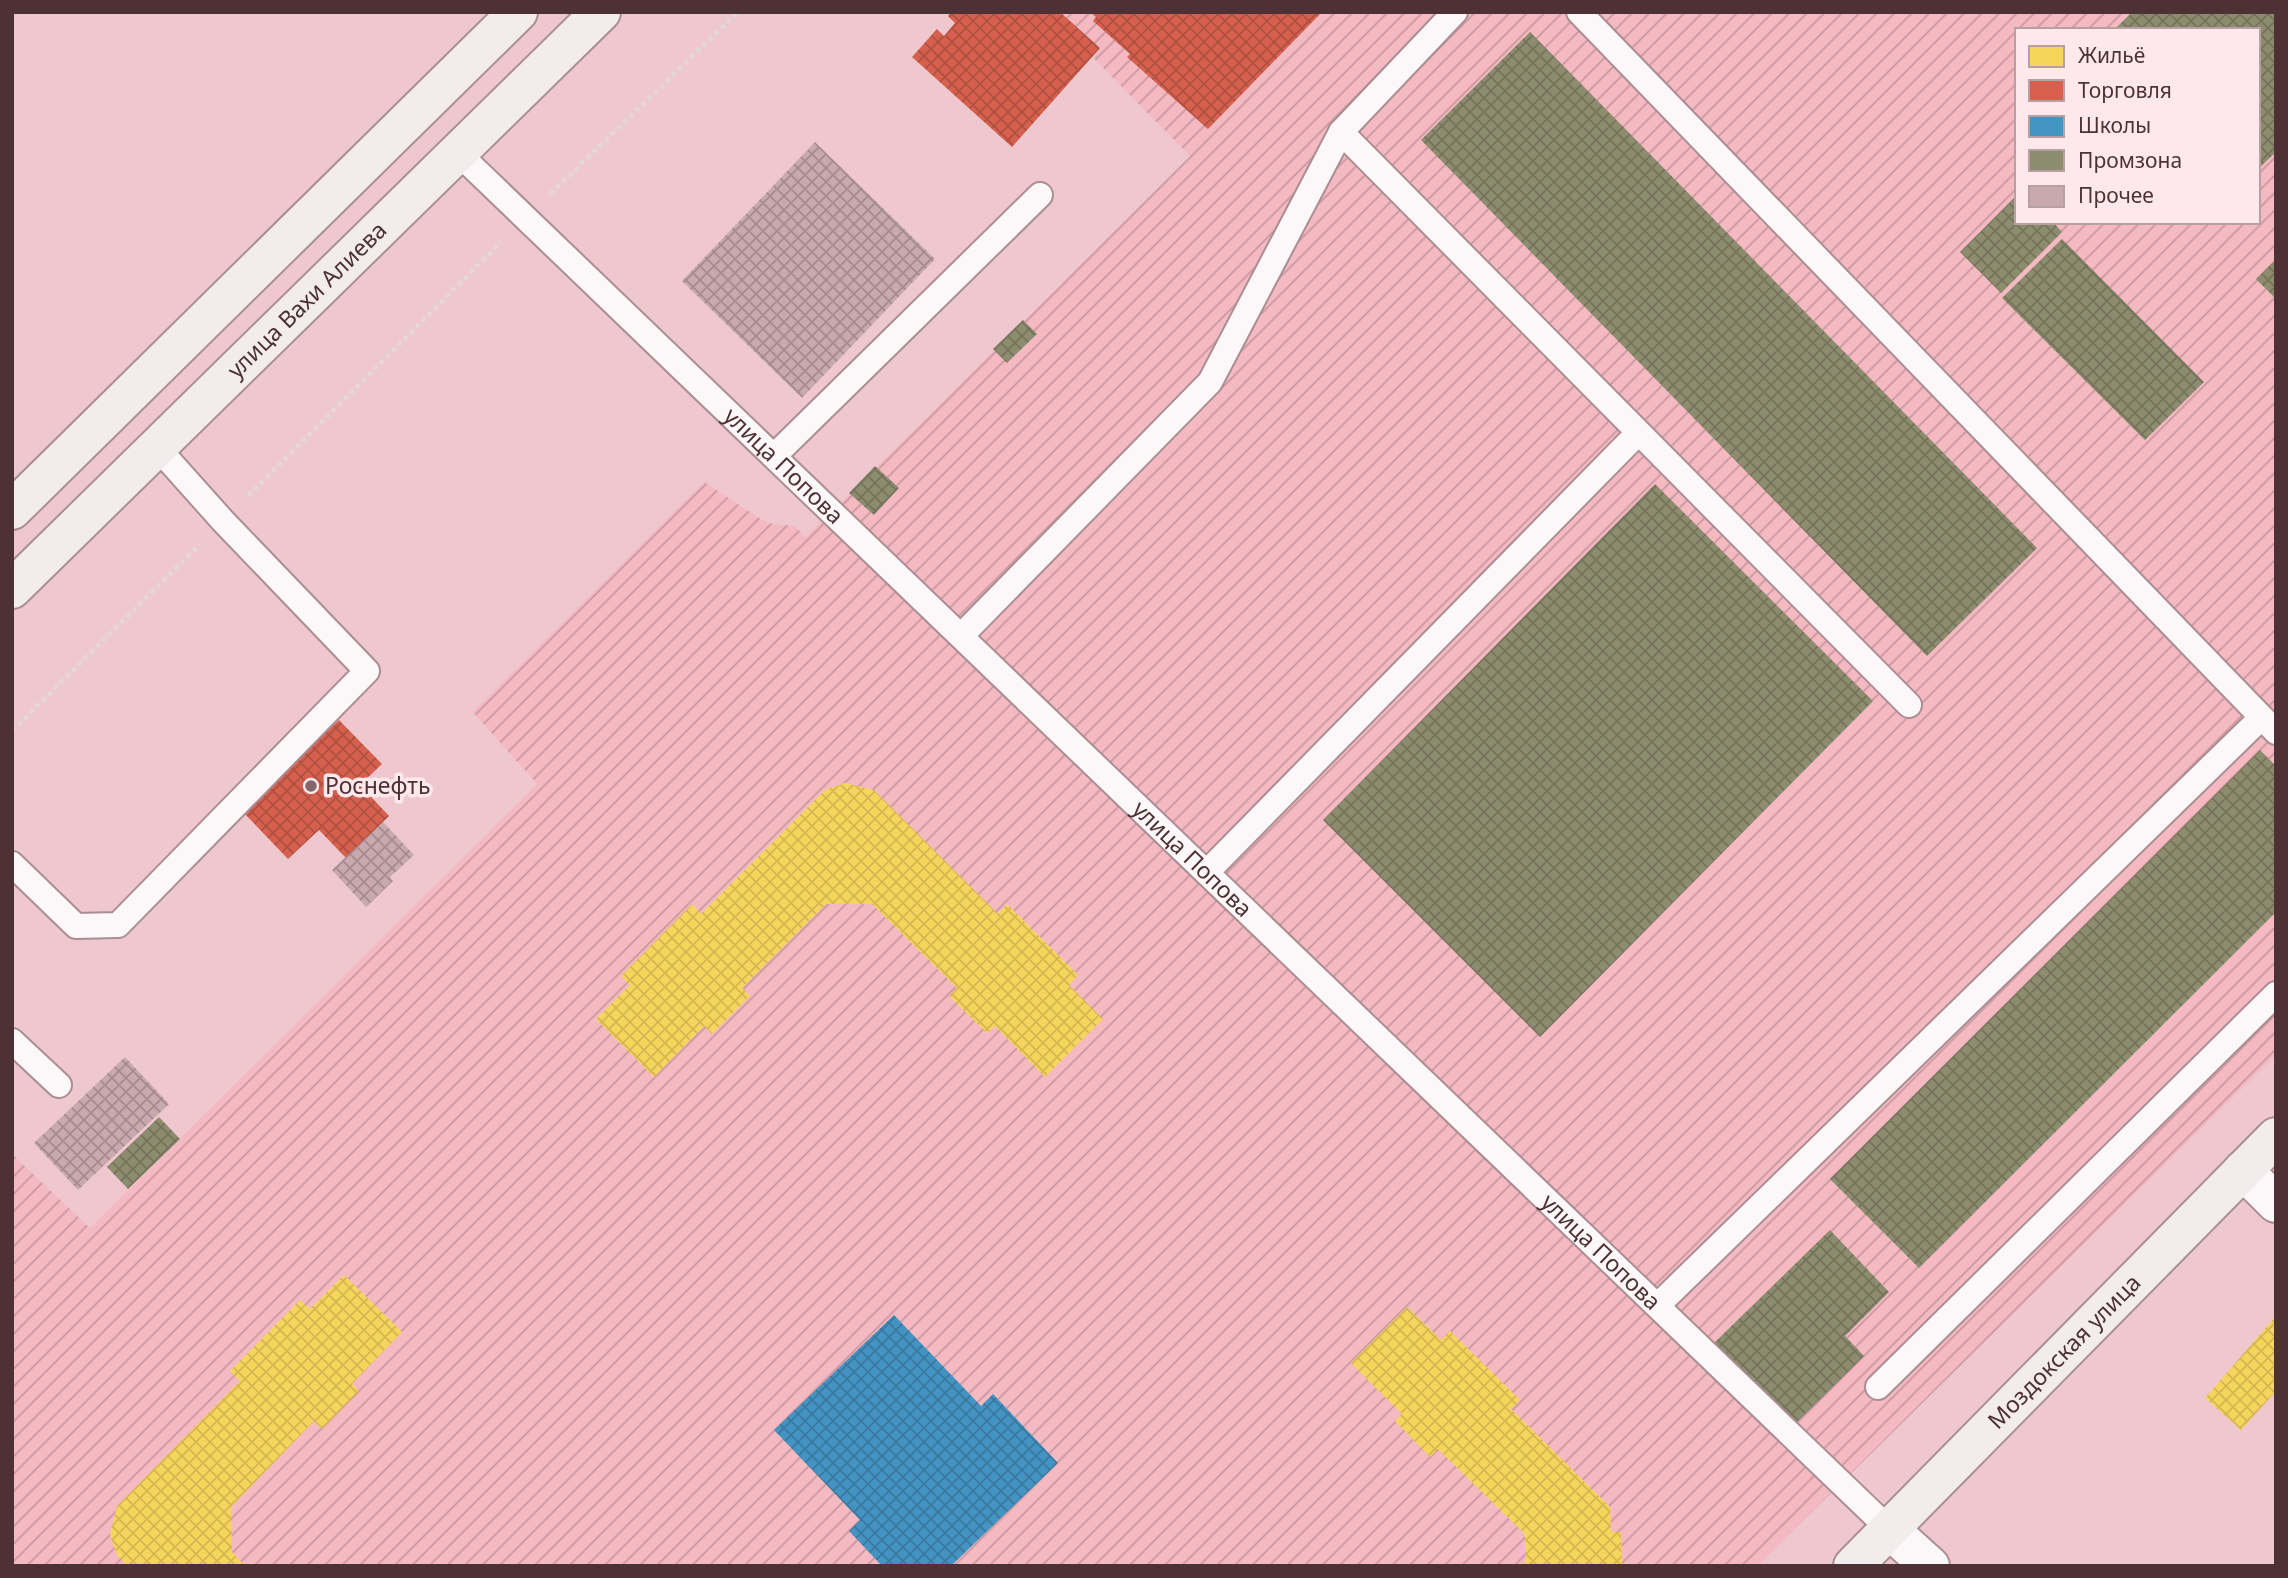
<svg xmlns="http://www.w3.org/2000/svg" width="2288" height="1578" viewBox="0 0 2288 1578" font-family="'Noto Sans',sans-serif">
<style>
.industrial{fill:url(#industrial-furrows);fill-rule:evenodd}
.homes{fill:url(#homes-cross-hatch)}
.shops{fill:url(#shops-cross-hatch)}
.schools{fill:url(#schools-cross-hatch)}
.industry{fill:url(#industry-cross-hatch)}
.building{fill:url(#building-cross-hatch)}
.lines{fill:none;stroke-linecap:round;stroke-linejoin:round}
.lane-casing{stroke:#ab8e93;stroke-width:28}
.street-casing{stroke:#ab8e93;stroke-width:42}
.secondary-casing{stroke:#ab8e93;stroke-width:42}
.path{stroke:#e4d6d9;stroke-width:4.5;stroke-dasharray:5 3.5;stroke-linecap:butt}
.lane{stroke:#fcf7f8;stroke-width:24}
.street{stroke:#fcf7f8;stroke-width:38}
.secondary{stroke:#f2edec;stroke-width:38}
.poi-dot{fill:#85666b;stroke:#ffe8eb;stroke-width:2.5}
.labels{text-anchor:middle;stroke-width:7;stroke-linejoin:round;paint-order:stroke}
.street-label{font-size:23px;fill:#4d3135;stroke:#ffe8eb}
.poi-label{font-size:23px;fill:#4d3135;stroke:#ffe8eb;text-anchor:start}
</style>
<defs>
<pattern id="industrial-furrows" width="10" height="10" patternUnits="userSpaceOnUse" patternTransform="scale(1.75)"><rect width="10" height="10" fill="#f5b9c2"/><path d="M-1 1l2-2M0 10L10 0M9 11l2-2" fill="none" stroke="#c9979e"/></pattern>
<pattern id="homes-cross-hatch" width="8" height="8" patternUnits="userSpaceOnUse" patternTransform="scale(1.75)"><rect width="8" height="8" fill="#f6d55c"/><path d="M0 0l8 8M0 8l8-8" fill="none" stroke="#d5b751"/></pattern>
<pattern id="shops-cross-hatch" width="8" height="8" patternUnits="userSpaceOnUse" patternTransform="scale(1.75)"><rect width="8" height="8" fill="#d6604d"/><path d="M0 0l8 8M0 8l8-8" fill="none" stroke="#b05041"/></pattern>
<pattern id="schools-cross-hatch" width="8" height="8" patternUnits="userSpaceOnUse" patternTransform="scale(1.75)"><rect width="8" height="8" fill="#4393c3"/><path d="M0 0l8 8M0 8l8-8" fill="none" stroke="#3a799f"/></pattern>
<pattern id="industry-cross-hatch" width="8" height="8" patternUnits="userSpaceOnUse" patternTransform="scale(1.75)"><rect width="8" height="8" fill="#8c8c6e"/><path d="M0 0l8 8M0 8l8-8" fill="none" stroke="#75735b"/></pattern>
<pattern id="building-cross-hatch" width="8" height="8" patternUnits="userSpaceOnUse" patternTransform="scale(1.75)"><rect width="8" height="8" fill="#c8a9ae"/><path d="M0 0l8 8M0 8l8-8" fill="none" stroke="#a58a8e"/></pattern>
</defs>
<rect width="100%" height="100%" fill="#eec8ce"/>
<!-- industrial -->
<path class="industrial" d="M1048,12H2276V1055L1757,1566H12V1154L90,1228L537,784L473,712L704,482L767,523L794,526L806,537L1190,156ZM2017,30H2258V222H2017Z"/>
<!-- homes -->
<path class="homes" d="M845,783L874,790L998,914L1007,904L1078,975L1069,985L1103,1019L1045,1077L995,1026L987,1033L949,996L957,988L872,904H826L742,988L750,996L712,1034L704,1026L654,1077L596,1019L630,985L621,976L692,904L701,914L825,790Z
M344,1275L402,1332L352,1384L359,1391L322,1429L314,1421L231,1507L232,1552L245,1566H128L117,1555L110,1535L117,1506L240,1381L230,1371L300,1300L310,1309Z
M1407,1307L1441,1340L1450,1331L1520,1400L1511,1409L1610,1507L1611,1532H1621L1622,1566H1525V1534L1438,1449L1430,1457L1395,1421L1402,1414L1351,1363Z
M2276,1316V1391L2241,1430L2205,1398Z"/>
<!-- shops -->
<path class="shops" d="M951,12H1060L1100,48L1012,147L912,57L937,29L944,36L955,23L948,16Z
M1090,12H1322L1208,129L1127,57L1130,54L1093,21L1096,17Z
M339,720L382,764L360,785L389,816L346,858L319,830L288,859L243,812Z"/>
<!-- schools -->
<path class="schools" d="M894,1315L981,1406L993,1394L1058,1463L951,1566H882L849,1531L860,1520L774,1430Z"/>
<!-- industry -->
<path class="industry" d="M2132,12H2276V152L2258,169V30H2114Z
M1530,32L2037,548L1927,656L1421,140Z
M2017,195V222H2053L2062,232L2001,293L1960,252Z
M2062,239L2204,382L2145,440L2002,298Z
M2276,259V299L2256,279Z
M1023,320L1037,334L1007,363L993,349Z
M875,466L899,488L874,515L849,493Z
M1655,484L1873,701L1540,1037L1323,820Z
M2260,750L2276,766V912L1919,1268L1830,1179Z
M159,1117L180,1139L128,1189L107,1167Z
M1830,1230L1889,1292L1845,1336L1864,1356L1793,1426L1714,1343Z"/>
<!-- building -->
<path class="building" d="M815,142L935,259L802,398L682,281Z
M383,822L414,855L390,877L393,881L366,907L332,870Z
M125,1057L169,1104L78,1190L34,1143Z"/>
<g class="lines">
<defs>
<g id="lane">
<path d="M1579,12L2276,732"/>
<path d="M1341,132L1909,705"/>
<path id="s1" d="M457,152L1890,1530"/>
<path d="M774,456L1040,195"/>
<path d="M961,636L1210,382L1341,132L1455,12"/>
<path d="M12,864L76,926L118,925L367,671L223,521L156,446"/>
<path d="M1207,872L1638,433"/>
<path d="M12,1041L59,1085"/>
<path d="M1658,1305L2261,718"/>
<path d="M1878,1387L2276,994"/>
</g>
<path id="street" d="M2243,1170L2276,1203
M1890,1530L1930,1566"/>
<g id="secondary">
<path d="M12,510L518,12"/>
<path id="s2" d="M12,589L601,12"/>
<path id="s3" d="M1853,1566L2276,1137"/>
</g>
</defs>
<!-- lane casing -->
<use href="#lane" class="lane-casing"/>
<!-- street casing -->
<use href="#street" class="street-casing"/>
<!-- secondary casing -->
<use href="#secondary" class="secondary-casing"/>
<!-- path -->
<path class="path" d="M550,194L738,12
M248,496L501,242
M12,731L200,544"/>
<!-- lane -->
<use href="#lane" class="lane"/>
<!-- street -->
<use href="#street" class="street"/>
<!-- secondary -->
<use href="#secondary" class="secondary"/>
</g>
<!-- markers -->
<circle class="poi-dot" cx="311" cy="786" r="7"/>
<g class="labels">
<!-- street labels -->
<g class="street-label">
<text dy="8" stroke="none"><textPath href="#s2" startOffset="413">улица Вахи Алиева</textPath></text>
<text dy="8" stroke="none"><textPath href="#s1" startOffset="453">улица Попова</textPath></text>
<text dy="8" stroke="none"><textPath href="#s1" startOffset="1020">улица Попова</textPath></text>
<text dy="8" stroke="none"><textPath href="#s1" startOffset="1587">улица Попова</textPath></text>
<text dy="8" stroke="none"><textPath href="#s3" startOffset="301">Моздокская улица</textPath></text>
</g>
<!-- poi labels -->
<g class="poi-label">
<text x="325" y="794">Роснефть</text>
</g>
</g>
<!-- border -->
<rect width="2288" height="1578" fill="none" stroke="#4d3135" stroke-width="28"/>
<!-- legend -->
<rect x="2015" y="28" width="245" height="196" fill="#ffe8eb" stroke="#b89fa2" stroke-width="2"/>
<rect x="2029" y="46" width="35" height="21" fill="#f6d55c" stroke="#b89fa2" stroke-width="2"/>
<text x="2078" y="63" font-size="21" fill="#4d3135">Жильё</text>
<rect x="2029" y="80" width="35" height="21" fill="#d6604d" stroke="#b89fa2" stroke-width="2"/>
<text x="2078" y="98" font-size="21" fill="#4d3135">Торговля</text>
<rect x="2029" y="116" width="35" height="21" fill="#4393c3" stroke="#b89fa2" stroke-width="2"/>
<text x="2078" y="133" font-size="21" fill="#4d3135">Школы</text>
<rect x="2029" y="150" width="35" height="21" fill="#8c8c6e" stroke="#b89fa2" stroke-width="2"/>
<text x="2078" y="168" font-size="21" fill="#4d3135">Промзона</text>
<rect x="2029" y="186" width="35" height="21" fill="#c8a9ae" stroke="#b89fa2" stroke-width="2"/>
<text x="2078" y="203" font-size="21" fill="#4d3135">Прочее</text>
</svg>
